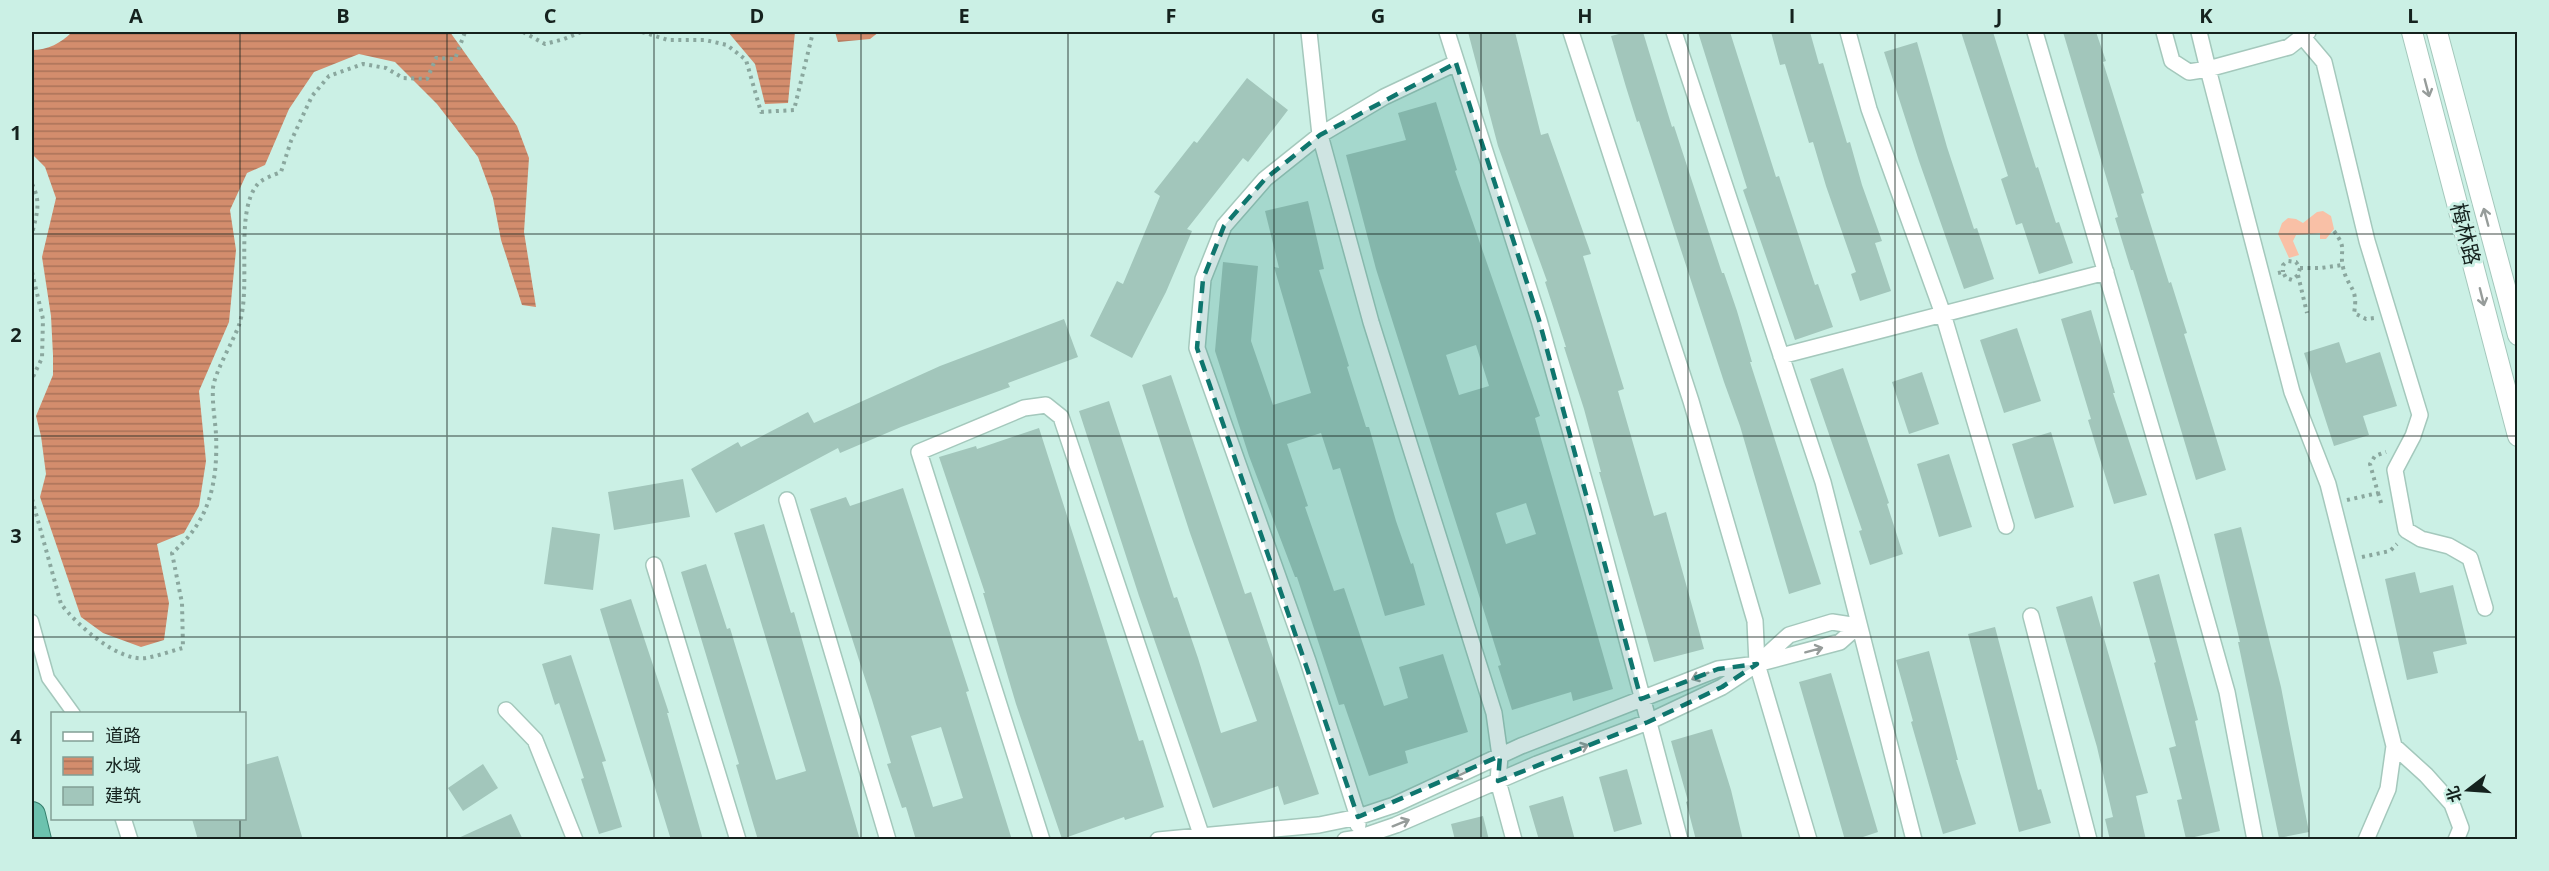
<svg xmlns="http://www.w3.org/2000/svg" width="2549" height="871" viewBox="0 0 2549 871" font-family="'Open Sans','Noto Sans SC',sans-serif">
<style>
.park{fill:#f9c0a6}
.water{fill:url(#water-rules)}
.building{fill:#a2c6bb;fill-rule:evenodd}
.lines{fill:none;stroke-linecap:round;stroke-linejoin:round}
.pedestrian-casing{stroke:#a4c8bc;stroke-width:15}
.minor-casing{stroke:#a4c8bc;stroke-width:18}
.tertiary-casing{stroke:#a4c8bc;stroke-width:22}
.trunk-casing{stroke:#36806e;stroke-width:28}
.path{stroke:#8aa79e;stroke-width:4;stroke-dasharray:3 4.5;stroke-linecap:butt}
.pedestrian{stroke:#fff;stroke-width:12}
.minor{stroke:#fff;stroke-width:15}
.tertiary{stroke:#fff;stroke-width:20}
.trunk{stroke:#6cc2ae;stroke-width:26}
.oneway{stroke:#969c9a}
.marked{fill:#0f766e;fill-opacity:0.2;stroke:#0f766e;stroke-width:4.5;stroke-dasharray:12 8;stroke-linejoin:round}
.grid{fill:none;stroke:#15221e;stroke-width:1.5;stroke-opacity:0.55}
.labels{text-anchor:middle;stroke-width:6;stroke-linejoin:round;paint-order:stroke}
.street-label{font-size:21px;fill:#15221e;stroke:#cbf0e5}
.neatline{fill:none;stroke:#15221e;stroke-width:2}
.grid-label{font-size:20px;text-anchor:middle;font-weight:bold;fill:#15221e}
</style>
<defs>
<pattern id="water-rules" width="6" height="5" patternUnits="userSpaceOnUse" patternTransform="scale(1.5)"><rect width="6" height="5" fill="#d38d6d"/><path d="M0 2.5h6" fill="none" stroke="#aa7359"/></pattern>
</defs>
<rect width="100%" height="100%" fill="#cbf0e5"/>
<!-- park -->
<path class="park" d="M2323,211L2331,216L2334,229L2326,239H2320V233L2296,235L2293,241L2299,255L2289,258L2278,234L2282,223L2288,218L2296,219L2303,223L2317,212Z"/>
<!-- water -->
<path class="water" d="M72,32H450L517,126L529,158L524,232L536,307L522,305L501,240L493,198L478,157L437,104L395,62L359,54L314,72L289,109L265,165L247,173L230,210L236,250L229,322L199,391L206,461L199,506L184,533L157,544L169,603L164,640L141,647L103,633L81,617L40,497L46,474L41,436L36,416L53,375V355L51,316L42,257L56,198L45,167L32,154V50C48,50 61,43 72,32Z
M728,32H795L788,103L765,104L755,64Z
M835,32H879L870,39L838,42Z"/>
<!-- building -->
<path class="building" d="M1468,32H1515L1541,135L1548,133L1591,254L1583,256L1624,389L1618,391L1654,516L1666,512L1704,649L1654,662L1599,472H1601L1584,409L1564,347H1566L1545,282L1547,281L1498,146Z
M1627,32H1643L1672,127L1674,126L1722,273H1724L1737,311L1752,362H1750L1821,584L1789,594L1740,426L1724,382L1639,121L1637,122L1626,87L1611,36Z
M1698,32H1730L1776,177L1779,176L1815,285L1818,284L1833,327L1795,340L1743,190L1747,188Z
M1771,32H1810L1819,64L1823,63L1847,143L1850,142L1862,185L1882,241L1875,243L1891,291L1860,301L1851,274L1856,272L1826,186L1813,142L1809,143L1785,64L1780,65Z
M1961,32H1993L2036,168L2038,167L2056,223L2059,222L2073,263L2039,274L2022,223L2016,225L2001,179L2008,176Z
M2063,32H2096L2106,61L2103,62L2144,193L2141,194L2169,283L2171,282L2187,333L2184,334L2226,470L2196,480L2133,270H2131L2115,218L2118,217Z
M1917,42L1947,147L1974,229L1977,228L1994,279L1964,289L1919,161L1884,52Z
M1247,78L1288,110L1248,162L1243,158L1187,229L1192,231L1166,292L1132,358L1090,336L1117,281L1123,284L1160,196L1154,192L1194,141L1197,143Z
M1436,102L1457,170L1455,171L1540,416L1535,418L1613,689L1573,701L1571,692L1512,710L1498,666L1501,665L1376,269L1346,155L1406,140L1398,113ZM1476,345L1489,386L1459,395L1446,355ZM1526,503L1536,534L1506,544L1496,513Z
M1308,201L1324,269L1319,270L1349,366L1347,367L1366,427H1369L1396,521L1411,564L1413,563L1425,605L1385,616L1340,468L1333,470L1321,433L1287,444L1308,506L1305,507L1334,591L1344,588L1384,706L1408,698L1399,667L1443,654L1468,732L1405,751L1408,763L1369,776L1344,704L1339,705L1297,577H1295L1249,456L1215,351L1223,262L1258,266L1251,341L1273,405L1311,393L1274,267L1279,268L1265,211Z
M2091,310L2115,393H2113L2147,495L2114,504L2088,420L2091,419L2061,319Z
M1064,319L1078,357L1008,383L1010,387L901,427L840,453L838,448L716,513L691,469L738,442L741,447L808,412L814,423L940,366Z
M2017,328L2041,401L2004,413L1980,340Z
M2339,342L2346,363L2380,352L2397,406L2363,416L2369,435L2334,446L2304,353Z
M1843,368L1889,503L1887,504L1903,554L1870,565L1859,531L1862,530L1810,379Z
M1922,372L1939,424L1909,434L1892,382Z
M1171,375L1245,594L1251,592L1319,794L1284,805L1278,786L1213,808L1139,596L1079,411L1109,401L1174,598L1177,597L1198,658L1221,733L1257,721L1190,533L1142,385Z
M1039,428L1139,741L1143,740L1164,807L1125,820L1124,817L1062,839L1016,704L983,593H985L939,457L976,446L977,449Z
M2051,432L2074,507L2035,519L2012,444Z
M1949,454L1972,527L1939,537L1917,464Z
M683,479L690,517L614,530L608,492Z
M903,488L969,691L966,692L1012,840H916L906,807L902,808L887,764L891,763L872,700L810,509L846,497L850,506ZM941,727L963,798L933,807L911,736Z
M764,524L791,613L794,612L860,840H758L752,820L736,765L739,764L681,572L706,564L727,629L730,628L776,780L806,771L734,533Z
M552,527L600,534L593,590L544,584Z
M2241,527L2281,687L2309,832L2279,838L2238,642H2240L2214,534Z
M2415,572L2420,593L2453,585L2467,644L2433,652L2438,673L2407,680L2385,579Z
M2159,574L2198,720L2195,721L2220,831L2186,839L2177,800L2182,799L2169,748L2176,746L2154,663L2156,662L2133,582Z
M2092,596L2148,793L2136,796L2146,840H2110L2105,819L2113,817L2097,747L2056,607Z
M631,599L669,713H667L703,840H671L600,609Z
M1995,627L2038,790L2041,789L2051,823L2019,832L1968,634Z
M1929,651L1958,760H1956L1976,824L1943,834L1911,722L1913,721L1896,660Z
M571,655L606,761L602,762L622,827L599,834L581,779L584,778L559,703L555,705L542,664Z
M1831,673L1878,832L1854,840H1845L1799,682Z
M1712,729L1731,790L1743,840H1696L1686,802L1688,801L1671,741Z
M278,756L303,840H198L192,819H244V765Z
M483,764L498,788L463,811L448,788Z
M1627,769L1642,824L1614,832L1599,777Z
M1563,796L1575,840H1539L1529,806Z
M511,814L523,840H454Z
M1483,816L1489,840H1455L1451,824Z"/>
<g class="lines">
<defs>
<path id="pedestrian" d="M32,621L48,678L74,714"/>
<path id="minor" d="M1309,32L1320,135L1265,179L1224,226L1203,279L1197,348L1308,661L1358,817V825
M1447,32L1539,320L1591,504L1680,840
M1571,32L1691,401L1755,621L1757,664L1809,840
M1674,32L1823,482L1914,840
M1848,32L1869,109L1943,314L2006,526
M2035,32L2180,525L2227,692L2255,840
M2164,32L2172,61L2189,72L2208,69L2292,392L2328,484L2394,746L2426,775L2452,804L2461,828L2456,840
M2199,32L2208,69L2289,47L2308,32
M2302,36L2324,62L2367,241L2420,415L2413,436L2395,470L2406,530L2421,539L2449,546L2470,558L2485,608
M1456,63L1384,97L1320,135L1371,322L1494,713L1500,756L1498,781L1514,840
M1781,356L2106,272
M787,500L888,840
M654,565L738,840
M2031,616L2089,840
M506,710L535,740L575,840
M123,818L130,840
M1042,840L919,452L1024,408L1046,405L1061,417L1203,840
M1158,840L1319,825L1358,817L1394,805L1521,746L1718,669L1757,664L1840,642L1858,626L1832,622L1789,635L1757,664L1722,687L1648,722L1537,764L1396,825L1358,838L1345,840
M2366,840L2388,789L2394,746"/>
<path id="tertiary" d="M2412,32L2518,436
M2437,32L2518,335"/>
<path id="trunk" d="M32,815L38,840"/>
</defs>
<!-- pedestrian casing -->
<use href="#pedestrian" class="pedestrian-casing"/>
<!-- minor casing -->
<use href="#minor" class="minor-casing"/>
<!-- tertiary casing -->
<use href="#tertiary" class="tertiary-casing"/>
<!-- trunk casing -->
<use href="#trunk" class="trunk-casing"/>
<!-- path -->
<path class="path" d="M523,32L545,44L564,39L581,32
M642,32L668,40H705L727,45L746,60L761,112L794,110L813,32
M32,184C42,204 36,215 32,234
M2334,231C2348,250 2339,249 2343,267C2347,288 2359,287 2354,313L2366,319L2374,318
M2300,268H2321L2342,265
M32,272L43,319L42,358L32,379
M2278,273L2283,272L2286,278L2292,280L2298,275L2300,268L2296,262L2288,261L2283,265V272
M2298,275L2307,313
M2378,493L2382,506
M32,499L61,604C77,625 118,662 146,658C158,656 171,651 183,648L182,603L172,553C210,521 218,482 216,434C215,419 212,403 213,388C215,371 233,342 239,325C252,287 234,214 257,185C261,179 274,175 281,172L291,141L312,96L329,76L363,64L386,68L403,78L427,79L436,58L455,59L465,32
M2347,500L2378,493L2370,464L2375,456L2386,452
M2362,557L2390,551L2397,544"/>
<!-- pedestrian -->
<use href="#pedestrian" class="pedestrian"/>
<!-- minor -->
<use href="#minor" class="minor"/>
<!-- tertiary -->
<use href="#tertiary" class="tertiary"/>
<!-- trunk -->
<use href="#trunk" class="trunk"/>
</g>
<!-- one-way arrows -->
<defs><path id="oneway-shaft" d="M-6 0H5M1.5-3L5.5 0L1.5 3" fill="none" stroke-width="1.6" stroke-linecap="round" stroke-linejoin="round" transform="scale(1.5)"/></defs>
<g class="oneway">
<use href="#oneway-shaft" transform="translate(2427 88) rotate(75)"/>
<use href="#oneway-shaft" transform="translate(2486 217) rotate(-105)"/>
<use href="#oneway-shaft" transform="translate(2482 297) rotate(76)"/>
<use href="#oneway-shaft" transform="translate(1814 650) rotate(-15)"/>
<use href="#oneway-shaft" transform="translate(1700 676) rotate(158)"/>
<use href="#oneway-shaft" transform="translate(1580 748) rotate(-21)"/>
<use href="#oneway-shaft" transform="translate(1462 774) rotate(155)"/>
<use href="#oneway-shaft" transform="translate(1401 823) rotate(-22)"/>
</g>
<!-- marked area -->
<path class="marked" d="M1456,63L1539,320L1641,699L1718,669L1757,664L1722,687L1648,722L1498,781L1500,756L1358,817L1197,348L1203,279L1224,226L1265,179L1320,135Z"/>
<!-- grid -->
<path class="grid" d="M240,32V714M447,32V840M654,32V840M861,32V840M1068,32V840M1274,32V840M1481,32V840M1688,32V840M1895,32V840M2102,32V840M2309,32V840M32,234H2518M32,436H2518M32,637H2518M240,818V840"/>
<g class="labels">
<!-- street labels -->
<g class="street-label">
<text transform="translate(2465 234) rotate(76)" y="7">梅林路</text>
</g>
</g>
<!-- border -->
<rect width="2549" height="871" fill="none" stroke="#cbf0e5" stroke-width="66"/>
<!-- legend -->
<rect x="51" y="712" width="195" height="108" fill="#cbf0e5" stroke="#829e95" stroke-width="1.5"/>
<rect x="63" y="732" width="30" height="9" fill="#ffffff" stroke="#829e95" stroke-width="1.5"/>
<text x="105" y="742" font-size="18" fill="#15221e">道路</text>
<rect x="63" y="757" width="30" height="18" fill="url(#water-rules)" stroke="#829e95" stroke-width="1.5"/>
<text x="105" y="772" font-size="18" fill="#15221e">水域</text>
<rect x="63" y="787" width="30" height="18" fill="#a2c6bb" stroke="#829e95" stroke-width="1.5"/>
<text x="105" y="802" font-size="18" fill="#15221e">建筑</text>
<!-- north arrow -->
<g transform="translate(2468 790) rotate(253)" stroke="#cbf0e5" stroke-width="4.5" paint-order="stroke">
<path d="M0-4.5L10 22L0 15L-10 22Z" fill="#15221e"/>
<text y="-9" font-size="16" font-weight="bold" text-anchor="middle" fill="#15221e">北</text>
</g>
<rect x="33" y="33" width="2483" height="805" class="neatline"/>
<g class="grid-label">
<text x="136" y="23">A</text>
<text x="343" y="23">B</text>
<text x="550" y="23">C</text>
<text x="757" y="23">D</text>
<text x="964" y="23">E</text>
<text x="1171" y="23">F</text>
<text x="1378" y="23">G</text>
<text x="1585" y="23">H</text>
<text x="1792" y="23">I</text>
<text x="1999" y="23">J</text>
<text x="2206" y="23">K</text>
<text x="2413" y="23">L</text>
<text x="16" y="140">1</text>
<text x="16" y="342">2</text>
<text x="16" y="543">3</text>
<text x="16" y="744">4</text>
</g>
</svg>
